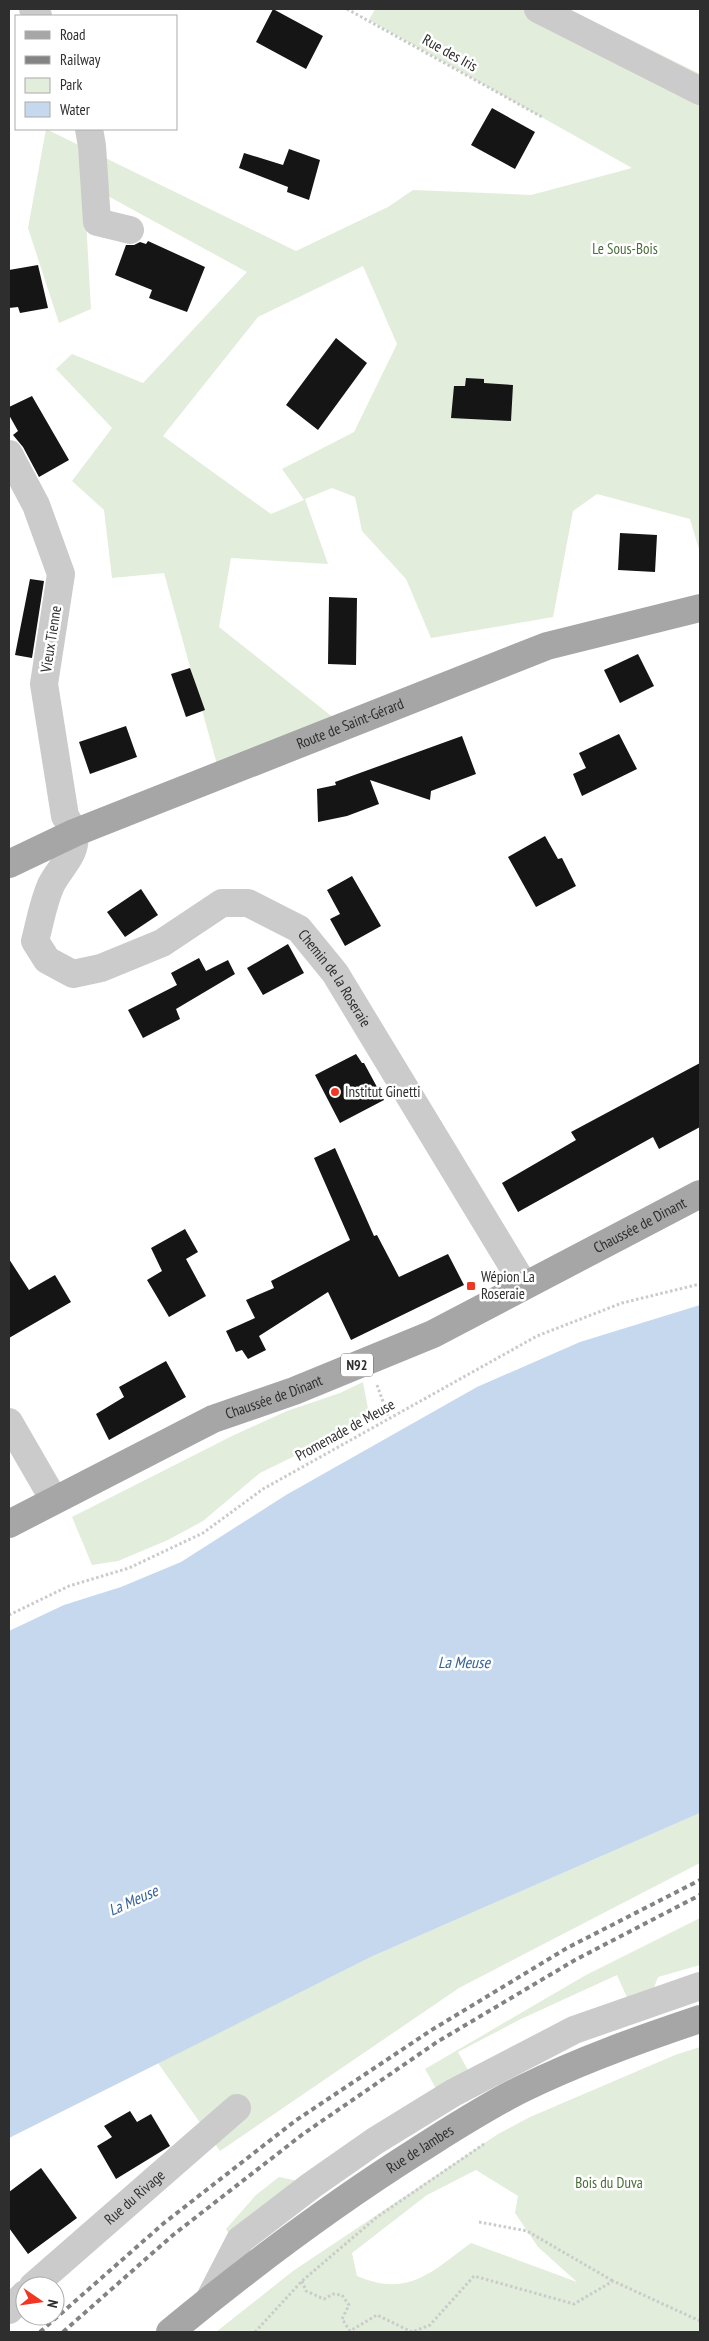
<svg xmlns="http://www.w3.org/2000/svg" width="709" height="2341" viewBox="0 0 709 2341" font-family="'PT Sans Narrow',sans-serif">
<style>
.green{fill:#e2eddb;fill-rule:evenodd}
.water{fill:#c6d8ee}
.building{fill:#151515}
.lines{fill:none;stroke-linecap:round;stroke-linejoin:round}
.path{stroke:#cbcbcb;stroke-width:3;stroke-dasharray:2.5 2.5;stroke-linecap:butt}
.minor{stroke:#cbcbcb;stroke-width:28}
.major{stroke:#a6a6a6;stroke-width:28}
.rail{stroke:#838383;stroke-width:4;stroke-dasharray:5 4;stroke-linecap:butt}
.poi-dot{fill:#f23624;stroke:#fff;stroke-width:2}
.labels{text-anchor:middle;stroke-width:5;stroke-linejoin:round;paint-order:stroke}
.shield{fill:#fff;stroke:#6d6d6d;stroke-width:1}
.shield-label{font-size:14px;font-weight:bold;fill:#2e2e2e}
.street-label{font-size:15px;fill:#2e2e2e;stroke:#fff}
.park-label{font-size:15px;fill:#496d38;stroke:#fff}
.poi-label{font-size:15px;fill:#2e2e2e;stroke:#fff;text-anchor:start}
.water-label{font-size:16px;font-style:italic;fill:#366297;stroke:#fff}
</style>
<rect width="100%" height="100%" fill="#fff"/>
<!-- green -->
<path class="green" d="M375,9H569L700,74V553L690,519L597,494L573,511L553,617L431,638L406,579L362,531L355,497L332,488L305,499L328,564L231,558L219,627L344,726L220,775L164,573L112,578L104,510L72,481L112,428L56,369L72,354L143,383L247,272L84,183L91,309L59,323L28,228L46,129L296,251L388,207L413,190L531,195L632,168L369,20ZM363,266L397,344L354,432L282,469L304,500L271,514L163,436L258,317Z
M363,1382L370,1419L260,1473L203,1521L168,1540L118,1561L92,1565L72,1517L232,1436L287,1411L340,1393Z
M700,1813V1863L459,1988L220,2151L158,2063L373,1956Z
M700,1918V1965L658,1977L652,1993L629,2002L617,1975L521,2019L458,2052L469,2072L438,2092L425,2069L586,1975Z
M700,2047V2332H216L293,2271L498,2134L530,2117L675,2055ZM476,2170L518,2196L515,2213L538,2247L577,2282L471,2243C431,2272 409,2298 357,2276L352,2253L427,2195Z
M279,2177L298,2181L230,2236L226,2229L256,2195Z"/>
<!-- water -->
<path class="water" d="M700,1305V1813L373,1956L9,2138V1631L64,1605L121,1587L181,1562L286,1495L477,1387L580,1342Z"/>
<!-- building -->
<path class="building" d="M273,9L323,36L306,69L256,42Z
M492,108L535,132L515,169L471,145Z
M289,149L320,160L309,200L287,192L288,187L239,168L244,153L283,165Z
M148,241L205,267L187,312L149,298L152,290L115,275L126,245H134L140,242L146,244Z
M38,265L48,308L20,313L18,307L9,308V270Z
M336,338L367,363L318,430L286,405Z
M466,378L484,379V383L513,385L511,421L451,418L454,386H465Z
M32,396L69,460L39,477L23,447L13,435L18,431L9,415V407Z
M620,533L657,535L655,572L618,570Z
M30,579L44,581L32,658L15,655Z
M329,597L357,598L356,665L328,664Z
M638,654L654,686L620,703L604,670Z
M190,668L205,710L186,717L171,674Z
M126,726L137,757L90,774L79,742Z
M619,734L637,769L582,796L573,774L586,768L579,753Z
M462,736L476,774L431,791L430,800L370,780L379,804L347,816L318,822L317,789L336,785L335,782Z
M545,836L558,859L562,858L576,886L536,907L508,857Z
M352,876L381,926L345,946L330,919L340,914L327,890Z
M141,889L158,915L125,937L107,912Z
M288,944L304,973L263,995L247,968Z
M199,958L206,971L228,960L235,974L176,1009L180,1019L143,1038L128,1010L177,985L171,973Z
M356,1054L362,1063H364L384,1100L340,1123L315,1075Z
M700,1063V1127L659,1149L653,1137L518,1212L502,1183L576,1140L571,1132Z
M335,1148L374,1236L377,1235L399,1277L448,1254L464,1285L351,1340L328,1292L259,1336L266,1350L248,1359L242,1350L236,1352L226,1331L255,1318L246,1300L274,1288L271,1281L350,1240L314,1158Z
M185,1229L198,1252L186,1259L206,1296L169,1317L147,1280L162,1271L151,1248Z
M9,1259L29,1290L55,1275L71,1302L9,1338Z
M166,1361L186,1397L109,1440L96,1414L124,1397L119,1387Z
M130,2111L137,2122L151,2114L170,2146L116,2179L97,2146L112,2137L104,2126Z
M41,2168L77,2218L28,2254L9,2228V2192Z"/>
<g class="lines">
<!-- path -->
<path class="path" d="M347,9L542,117
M377,1385L389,1418
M9,1615L69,1586L129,1568L203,1533L263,1489L537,1336L622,1303L700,1284
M479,2222L527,2231L613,2281
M302,2281L306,2291L324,2299L333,2294L342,2295L349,2305L342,2319L350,2331L377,2315L412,2332L430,2325L474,2276L574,2304L613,2281L700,2321
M255,2332L302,2281L377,2217L484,2144"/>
<!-- minor -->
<g class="minor">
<path d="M33,9L38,16"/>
<path d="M538,9L700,91"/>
<path d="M89,129L92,146L97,222L130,230"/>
<path id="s1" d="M9,454L36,505L61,574L44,684L65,816C68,821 73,828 74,833C78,854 59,868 51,885C43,903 40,922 35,941L47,960L73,974L101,968L162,943L222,903H248L299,929L335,973L524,1285"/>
<path d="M9,1422L54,1500"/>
<path id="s2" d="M33,2286L237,2108"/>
<path d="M209,2300L240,2240L312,2185L375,2141L453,2093L574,2030L700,1986"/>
<path d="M9,2310L25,2294"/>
</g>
<!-- major -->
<g class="major">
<path id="s3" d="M9,864L74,833L547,646L700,608"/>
<path id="s4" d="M9,1524L213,1419L294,1391L433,1334L700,1194"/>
<path id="s5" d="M170,2332C249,2267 330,2206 417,2151C452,2129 487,2106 524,2088C581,2060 640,2039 700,2019"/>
</g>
<!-- rail -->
<path class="rail" d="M40,2332L164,2223L295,2121L430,2031L567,1948L700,1880
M63,2332L173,2235L303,2134L437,2042L575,1960L700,1895"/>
</g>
<!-- markers -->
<g class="poi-dot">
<circle cx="335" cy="1092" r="5"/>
<rect x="466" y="1281" width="10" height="10" rx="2.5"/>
</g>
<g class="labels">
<!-- shield labels -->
<rect class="shield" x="341" y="1353.5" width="32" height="23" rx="4"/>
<g class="shield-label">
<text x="357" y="1370">N92</text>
</g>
<!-- street labels -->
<g class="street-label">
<text transform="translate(450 53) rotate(29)" y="5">Rue des Iris</text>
<text transform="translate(51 639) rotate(-81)" y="5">Vieux Tienne</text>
<text dy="5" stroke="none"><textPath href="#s3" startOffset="369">Route de Saint-Gérard</textPath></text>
<text dy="5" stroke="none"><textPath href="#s1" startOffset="875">Chemin de la Roseraie</textPath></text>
<text dy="5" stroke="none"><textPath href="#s4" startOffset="699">Chaussée de Dinant</textPath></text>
<text dy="5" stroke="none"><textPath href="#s4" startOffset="294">Chaussée de Dinant</textPath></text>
<text transform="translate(345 1430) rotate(-29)" y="5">Promenade de Meuse</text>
<text dy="5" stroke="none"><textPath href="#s5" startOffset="310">Rue de Jambes</textPath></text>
<text dy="5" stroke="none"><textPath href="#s2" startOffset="135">Rue du Rivage</textPath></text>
</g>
<!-- park labels -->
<g class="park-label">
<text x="625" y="254">Le Sous-Bois</text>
<text x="609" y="2188">Bois du Duva</text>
</g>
<!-- poi labels -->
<g class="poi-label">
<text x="345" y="1097">Institut Ginetti</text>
<text x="481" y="1282">Wépion La<tspan x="481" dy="17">Roseraie</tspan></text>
</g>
<!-- water labels -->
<g class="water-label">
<text x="464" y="1668">La Meuse</text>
<text transform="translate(133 1900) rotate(-24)" y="6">La Meuse</text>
</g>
</g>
<!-- border -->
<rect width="709" height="2341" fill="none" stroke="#2e2e2e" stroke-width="20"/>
<!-- legend -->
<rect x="15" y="15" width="162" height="115" fill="#ffffff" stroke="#ababab"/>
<rect x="25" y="31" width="25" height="8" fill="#a6a6a6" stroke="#ababab"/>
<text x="60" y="40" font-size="15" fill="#2e2e2e">Road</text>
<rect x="25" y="56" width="25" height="8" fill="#838383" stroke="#ababab"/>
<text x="60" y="65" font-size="15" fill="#2e2e2e">Railway</text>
<rect x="25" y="78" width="25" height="15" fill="#e2eddb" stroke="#ababab"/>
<text x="60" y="90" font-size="15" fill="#2e2e2e">Park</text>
<rect x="25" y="102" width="25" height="15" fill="#c6d8ee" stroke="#ababab"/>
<text x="60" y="115" font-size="15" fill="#2e2e2e">Water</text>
<!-- north arrow -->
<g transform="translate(40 2301) rotate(103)"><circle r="24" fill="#ffffff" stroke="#ababab"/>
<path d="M0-4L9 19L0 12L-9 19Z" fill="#f23624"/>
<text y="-8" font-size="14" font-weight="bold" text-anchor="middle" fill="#2e2e2e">N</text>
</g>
</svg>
